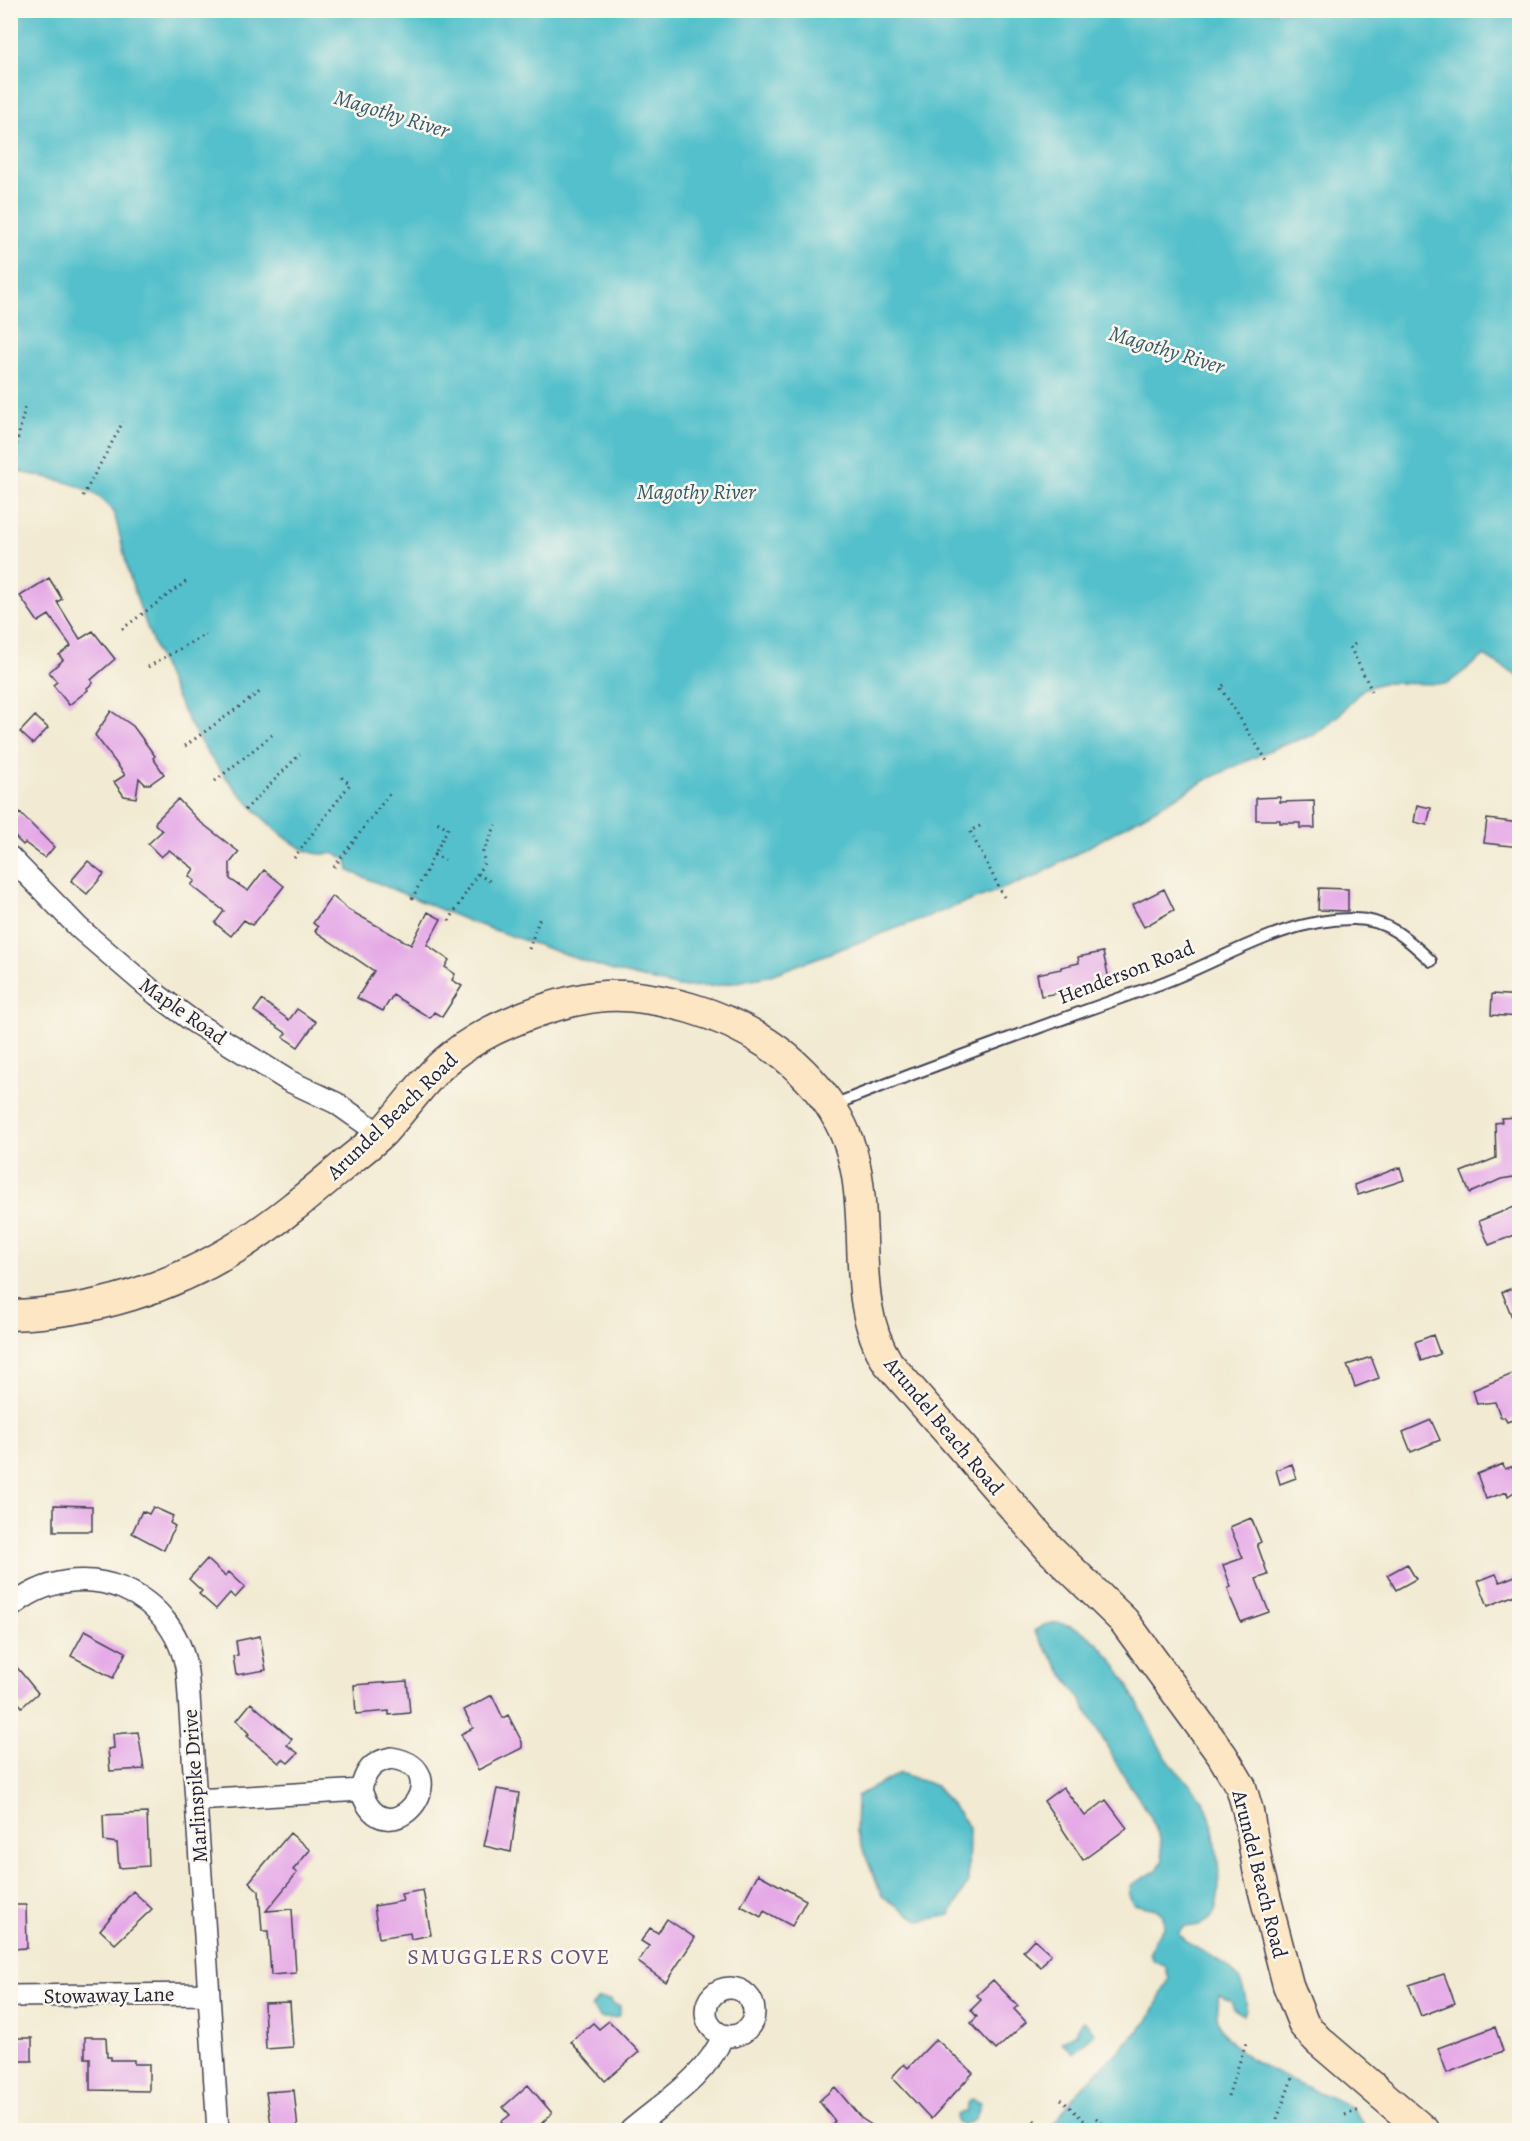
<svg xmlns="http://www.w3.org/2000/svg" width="1530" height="2141" viewBox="0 0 1530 2141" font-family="Alegreya,serif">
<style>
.water{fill:#53c0cb;stroke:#3a7183;stroke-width:1.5}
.building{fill:#e5a9e7}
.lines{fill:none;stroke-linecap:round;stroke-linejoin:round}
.lane-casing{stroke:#414052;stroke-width:14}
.street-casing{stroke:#414052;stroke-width:24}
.secondary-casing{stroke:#414052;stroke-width:33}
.path{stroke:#414052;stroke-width:3;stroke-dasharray:1.5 4.5;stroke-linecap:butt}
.lane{stroke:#fff;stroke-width:10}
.street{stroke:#fff;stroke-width:21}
.secondary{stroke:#fce6c4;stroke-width:30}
.labels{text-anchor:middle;stroke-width:5;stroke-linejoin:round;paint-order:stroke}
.street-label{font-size:21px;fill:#22223b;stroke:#fbf7ec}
.water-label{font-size:22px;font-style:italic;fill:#33596d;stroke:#fbf7ec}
.neighbourhood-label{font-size:22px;letter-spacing:1.5px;fill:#665177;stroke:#fbf7ec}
</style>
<rect width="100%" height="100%" fill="#fbf7ec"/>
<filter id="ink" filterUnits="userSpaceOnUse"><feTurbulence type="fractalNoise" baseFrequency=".0167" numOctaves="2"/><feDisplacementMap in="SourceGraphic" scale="12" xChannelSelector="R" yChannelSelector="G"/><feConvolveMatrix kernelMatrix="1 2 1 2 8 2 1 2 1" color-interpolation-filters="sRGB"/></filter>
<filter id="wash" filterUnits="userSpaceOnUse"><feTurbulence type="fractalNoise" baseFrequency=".008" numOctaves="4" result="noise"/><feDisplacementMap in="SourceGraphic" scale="24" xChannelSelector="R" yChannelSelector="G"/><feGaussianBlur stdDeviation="1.35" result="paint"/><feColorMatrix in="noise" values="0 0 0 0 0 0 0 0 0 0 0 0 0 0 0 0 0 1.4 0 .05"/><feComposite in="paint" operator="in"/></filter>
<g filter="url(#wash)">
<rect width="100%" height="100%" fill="#f2ead2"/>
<!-- water -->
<path class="water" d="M11,10L1519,11V677L1484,656L1447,684L1382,683L1363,689L1339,715L1314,735L1279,746L1210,778L1037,876L768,976L715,986L679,987L610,970L468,921L349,871L347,860C329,848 329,857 314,853C280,844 229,783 209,755C177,708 149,636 131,581C127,570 116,515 113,511C91,481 45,478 11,470Z
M1057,1623C1112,1628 1138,1710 1162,1751C1173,1772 1194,1784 1205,1804C1216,1825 1227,1900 1210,1919C1203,1926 1193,1926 1184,1927L1178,1934C1199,1956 1236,1959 1244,1992C1246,2002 1248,2005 1244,2015L1234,2009L1231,2001L1219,1996C1199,2056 1310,2084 1348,2106C1356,2111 1363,2123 1368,2130H1050L1075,2095L1148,2021L1169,1979L1165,1965L1154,1961L1150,1953L1154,1940L1164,1928L1163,1915L1156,1909L1133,1904L1129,1895L1132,1885L1157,1870L1163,1859L1160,1839L1149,1813L1125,1778L1079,1697L1034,1631L1044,1625Z
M900,1773L936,1786L969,1827L968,1882L950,1915L920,1921L882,1896L856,1832L857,1796Z
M598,1999L611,2000L613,2004L620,2006V2015L615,2018H601L591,2007Z
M1084,2021L1095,2033L1073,2053L1062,2042L1078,2032L1076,2029Z
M972,2099L981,2103L976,2118L964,2125L957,2123L956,2115L966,2111L967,2104Z"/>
<g id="blocks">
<!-- building -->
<path class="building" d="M49,578L62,599L57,602L80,639L93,631L115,659L91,680L93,683L87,688L88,690L69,705L53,685L57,682L49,672L63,660L59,655L71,646L49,615L38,622L20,596Z
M111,711L133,726L155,756L153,758L164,774L150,784H145L139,778L136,798L124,796L114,782L125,775L95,735Z
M35,716L48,728L33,744L20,732Z
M1280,797V802L1314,801L1315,828H1300V823H1280V820H1256V798Z
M178,799L199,821L239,852L230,863V879L248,891L264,870L284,886L257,920L252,925L244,920L231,936L215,923L224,911L191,885L195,881L189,876L194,869L169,850L161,857L148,844L162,831L155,824L156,821Z
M1417,805L1431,808L1427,825L1414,822Z
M20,813L54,847L45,858L25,843L23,845L10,832V824Z
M1487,819L1520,823V847L1484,843Z
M88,861L104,874L87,894L71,881Z
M1319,888L1348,889V911L1318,910Z
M1164,889L1174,910L1144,927L1132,905Z
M332,896L349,910L411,945L428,912L441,919L427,945L449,960L445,967L455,974L452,980L462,986L442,1017L434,1012L430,1018L393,995L383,1011L357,998L374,971L315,931L318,927L313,923Z
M1103,952L1110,984L1041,996L1037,974L1061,969V967L1079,963L1078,957Z
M1492,994L1520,996V1017L1491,1015Z
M262,1000L289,1020L297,1009L316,1022L298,1047L283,1037L286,1033L254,1011Z
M1520,1117V1176L1501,1179L1470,1193L1461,1172L1496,1158L1495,1123L1502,1122L1501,1118Z
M1400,1167L1404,1180L1358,1195L1354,1185Z
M1514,1207L1515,1209L1520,1208V1233L1489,1245L1479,1221Z
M1520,1285V1335H1519L1502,1292Z
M1433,1335L1440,1354L1421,1361L1415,1342Z
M1371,1357L1379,1378L1355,1387L1347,1365Z
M1520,1371V1417L1507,1422L1504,1417L1501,1418L1495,1402L1477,1404L1473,1390Z
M1431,1420L1440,1440L1411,1452L1403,1432Z
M1292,1464L1296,1478L1280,1484L1276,1470Z
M1503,1464L1505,1469L1520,1464V1488L1508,1496L1507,1492L1486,1499L1477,1474Z
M54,1505L92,1506V1531H54Z
M153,1507L173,1516L170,1523L175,1526L164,1550L132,1533L142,1511L149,1514Z
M1251,1518L1261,1542L1257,1544L1268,1575L1256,1579L1269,1612L1241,1622L1231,1599L1228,1588L1231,1587L1223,1565L1243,1558L1230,1527Z
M207,1559L225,1576L229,1572L245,1587L235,1598L230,1593L216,1609L199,1594L202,1591L189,1579Z
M1407,1564L1416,1579L1396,1590L1387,1575Z
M1496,1574L1500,1582L1520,1574V1593L1488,1606L1478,1581Z
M85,1630L126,1652L113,1678L71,1656Z
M260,1636L266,1670L236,1675L233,1656L238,1655L236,1641Z
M10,1659L38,1693L22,1707L18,1702L10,1708Z
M407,1681L410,1713L389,1715V1711L356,1714L354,1685Z
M492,1695L503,1718L508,1715L522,1742V1748L478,1770L461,1734L473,1728L464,1710Z
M251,1703L292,1739L287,1745L298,1753L288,1763L283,1759L279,1763L247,1736L249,1734L237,1720Z
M138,1732L144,1769L110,1771L108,1749L114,1748L113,1734Z
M1063,1787L1085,1816L1106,1800L1127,1828L1083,1860L1044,1801Z
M497,1789L519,1793L511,1852L484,1846Z
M147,1813L149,1866L119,1868L117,1843L104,1841L103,1815Z
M290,1833L310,1850L293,1870L297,1873L266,1911L292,1909L296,1973L271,1975L268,1931H262L259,1891L249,1882Z
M758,1874L806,1900L792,1926L764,1911L761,1917L741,1906Z
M423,1890L431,1935L411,1939L410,1933L379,1938L374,1906L403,1901L401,1894Z
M133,1891L152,1909L115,1944L100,1930Z
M10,1905H26L27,1948L10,1949Z
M667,1919L695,1938L666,1982L638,1962L649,1946L641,1941L650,1928L658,1933Z
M1034,1939L1051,1954L1041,1967L1023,1951Z
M1444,1974L1455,2003L1421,2016L1409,1985Z
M993,1980L1018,2006L1014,2009L1026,2022L996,2050L971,2023L977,2017L971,2010L981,2000L977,1995Z
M290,2002L293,2047L266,2049L264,2003Z
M609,2021L639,2052L605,2081L571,2042L593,2023L599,2029Z
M1495,2027L1503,2051L1447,2073L1438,2048Z
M85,2037H106L107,2057H111V2060H134V2064H149V2091L90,2090V2058H85Z
M10,2038H32V2061H10Z
M936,2039L973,2073L931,2119L892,2077L904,2064L908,2068Z
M528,2085L552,2113L535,2130H509L501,2122L510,2115L503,2107Z
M835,2087L861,2118L879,2130H828L835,2121L819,2101Z
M294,2090L298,2130H272L266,2092Z"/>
</g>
</g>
<g filter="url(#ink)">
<use href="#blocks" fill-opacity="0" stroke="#414052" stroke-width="1.5"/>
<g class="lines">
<defs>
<path id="lane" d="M831,1106C937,1063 1046,1025 1154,986C1220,963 1281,918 1354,919C1387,919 1408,939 1431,961"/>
<path id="street" d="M10,857L79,928L156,994L194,1022L289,1081L336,1103L380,1134
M10,1608C79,1549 181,1590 188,1681L218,2130
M196,1800L361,1790C385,1865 464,1769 391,1758C372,1762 365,1771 361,1790
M706 2012a24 24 0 1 1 48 0a24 24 0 1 1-48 0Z
M10,1996L208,1994
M631,2130C664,2102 706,2077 723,2036"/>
<path id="secondary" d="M10,1315C93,1313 173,1288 242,1244C278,1221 312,1192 344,1165C357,1154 371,1144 382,1133C406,1107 424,1078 452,1056C489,1026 558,1000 605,996C634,994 662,1000 690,1008C746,1024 796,1056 829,1104C887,1188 839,1286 888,1363L1050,1549L1124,1621L1222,1755L1241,1787L1248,1811L1258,1869L1288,1985L1304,2025L1318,2040L1423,2130"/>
</defs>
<!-- lane casing -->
<use href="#lane" class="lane-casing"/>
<!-- street casing -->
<use href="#street" class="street-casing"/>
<!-- secondary casing -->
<use href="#secondary" class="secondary-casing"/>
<!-- path -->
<path class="path" d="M10,474L25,406
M83,496L123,422
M122,629L188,580
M1355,644L1350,647L1372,691
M148,667L206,634
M1224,685L1220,687L1267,761
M185,746L261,691
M215,781L272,735
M245,810L300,754
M980,826L970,831L1004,897
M434,854L445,860
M294,858L350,784L341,777
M334,867L390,793
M478,874L491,882
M412,899L448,828L435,821
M449,921L484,863L483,852L496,825
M529,949L540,917
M1228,2096L1246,2043
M1061,2099L1094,2130
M1345,2115L1360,2110
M1096,2118L1106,2126L1101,2130
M1277,2119L1293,2076
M1034,2120L1045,2130"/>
<!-- lane -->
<use href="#lane" class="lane"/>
<!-- street -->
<use href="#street" class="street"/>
<!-- secondary -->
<use href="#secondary" class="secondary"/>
</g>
</g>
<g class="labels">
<!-- street labels -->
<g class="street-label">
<text transform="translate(1126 972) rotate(-21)" y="7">Henderson Road</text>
<text transform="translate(183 1011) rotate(35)" y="7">Maple Road</text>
<text transform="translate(392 1116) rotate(-44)" y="7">Arundel Beach Road</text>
<text transform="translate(944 1426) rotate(50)" y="7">Arundel Beach Road</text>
<text transform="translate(195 1786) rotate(-94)" y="7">Marlinspike Drive</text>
<text transform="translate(1260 1874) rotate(76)" y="7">Arundel Beach Road</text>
<text transform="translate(109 1995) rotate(-1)" y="7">Stowaway Lane</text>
</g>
<!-- water labels -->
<g class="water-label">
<text transform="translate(392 113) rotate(17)" y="8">Magothy River</text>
<text transform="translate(1167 349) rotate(17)" y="8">Magothy River</text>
<text x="696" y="499">Magothy River</text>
</g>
<!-- neighbourhood labels -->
<g class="neighbourhood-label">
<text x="509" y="1964">SMUGGLERS COVE</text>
</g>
</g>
<!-- margin -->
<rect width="1530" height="2141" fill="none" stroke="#fbf7ec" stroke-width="36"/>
</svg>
